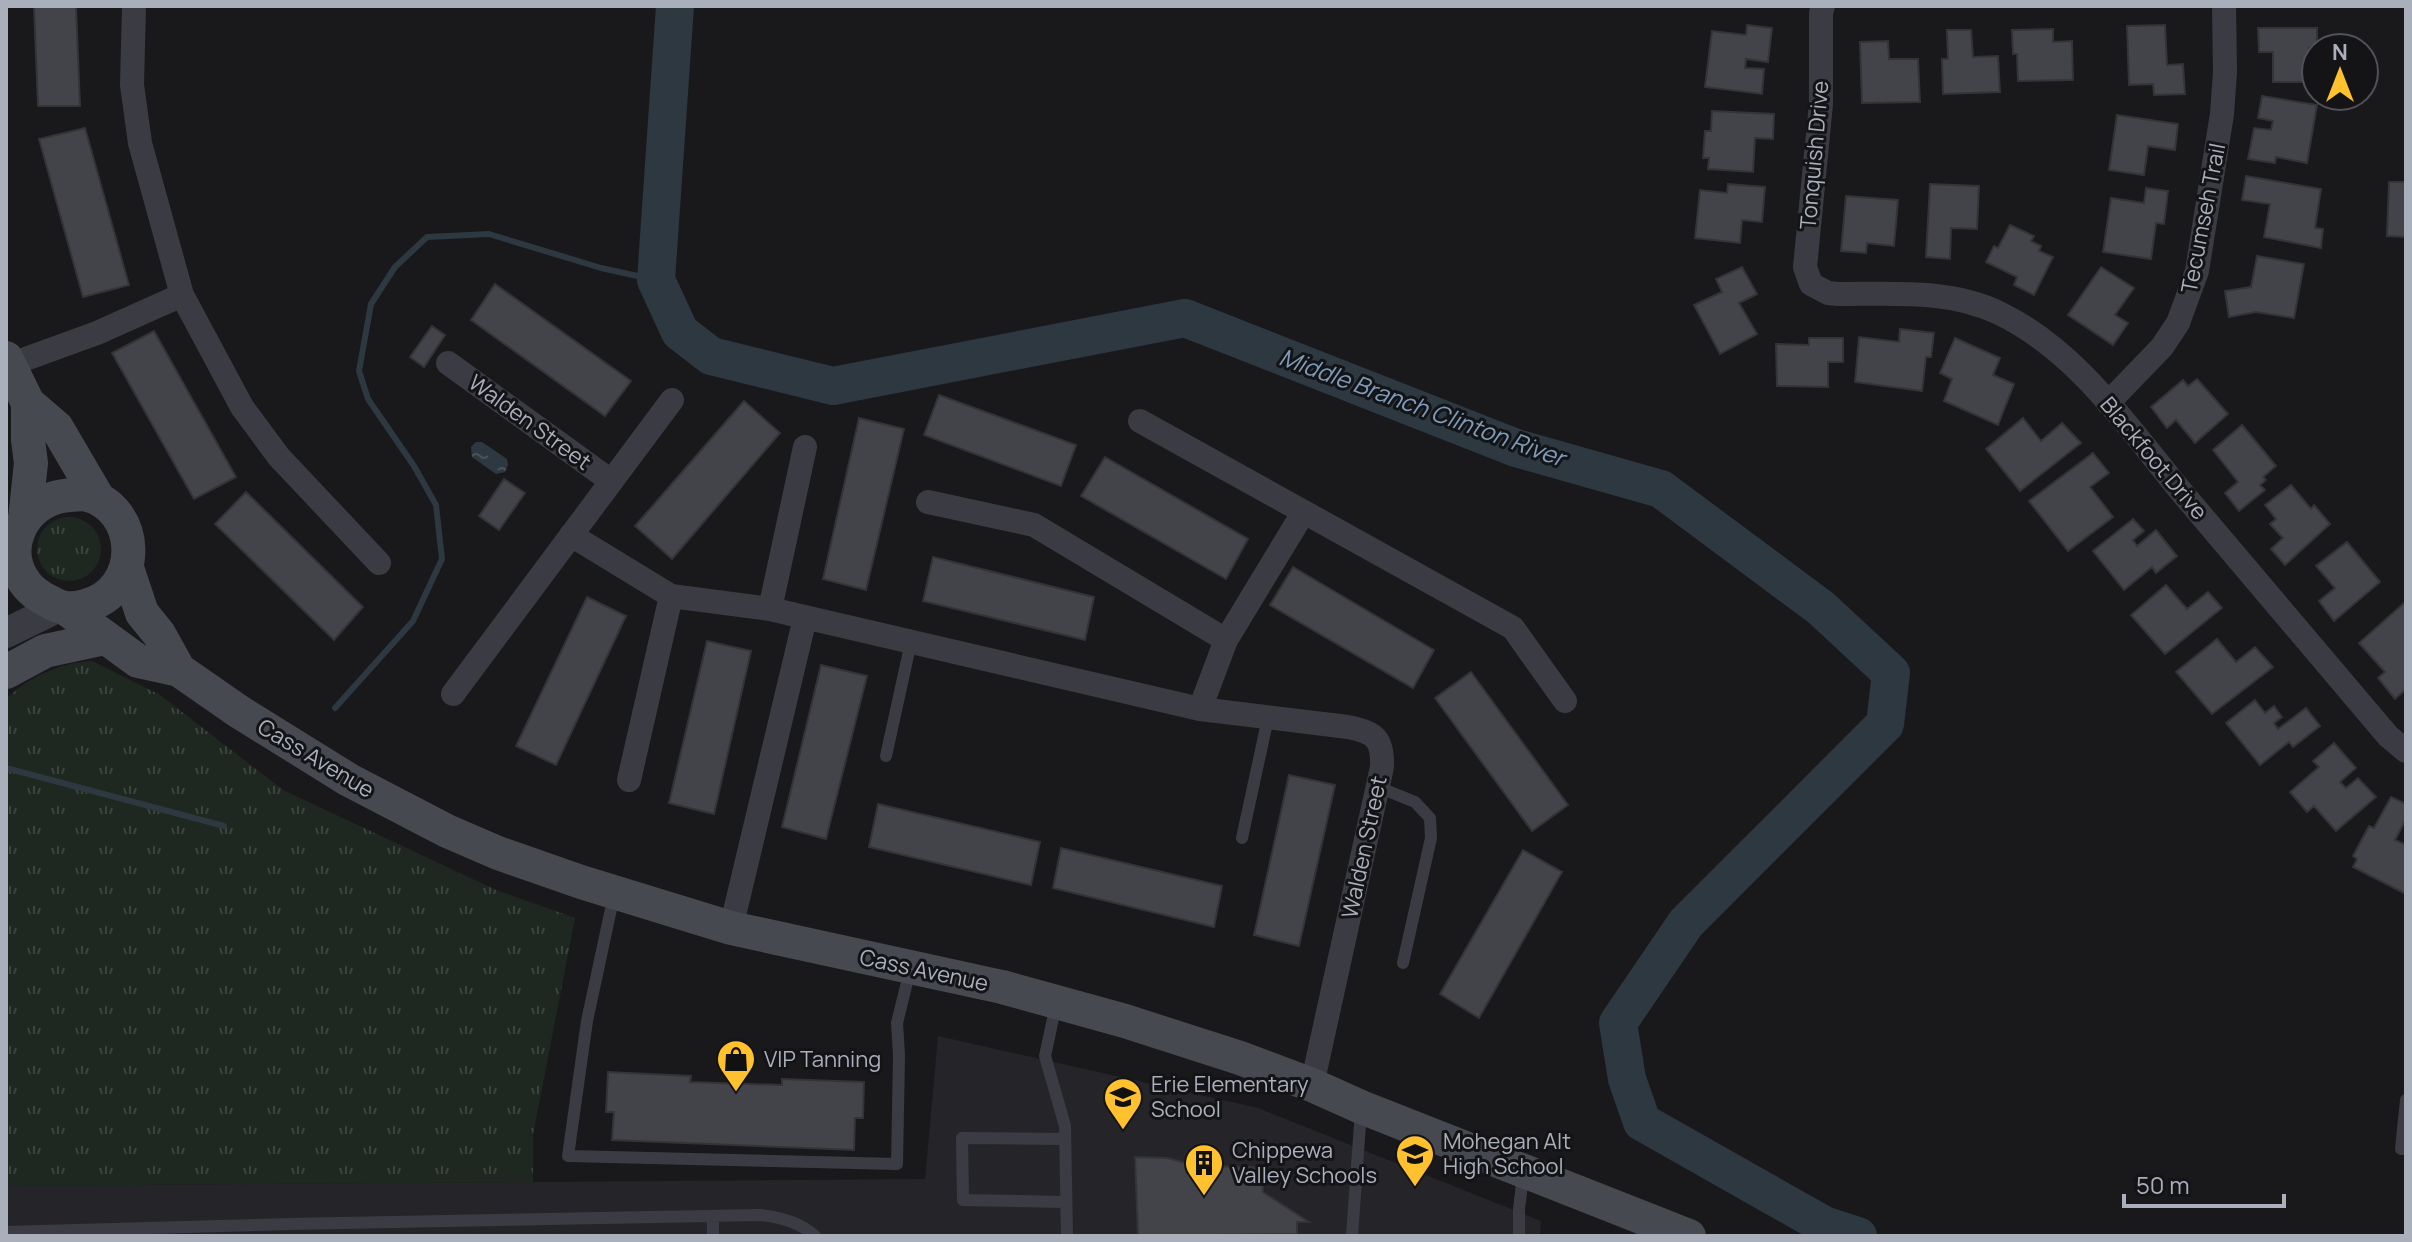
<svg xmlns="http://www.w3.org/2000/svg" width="2412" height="1242" viewBox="0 0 2412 1242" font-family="Manrope,sans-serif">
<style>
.built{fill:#252529}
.grass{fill:url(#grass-tufts)}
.water{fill:url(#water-ripples)}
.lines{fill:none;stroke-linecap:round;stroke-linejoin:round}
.stream{stroke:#2d3841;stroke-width:6}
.river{stroke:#2d3841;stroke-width:38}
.building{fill:#434449;stroke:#333338;stroke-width:2}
.service{stroke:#3b3c43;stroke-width:12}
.minor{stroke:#3b3c43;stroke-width:24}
.tertiary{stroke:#3b3c43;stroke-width:30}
.secondary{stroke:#474951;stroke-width:34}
.labels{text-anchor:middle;stroke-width:6;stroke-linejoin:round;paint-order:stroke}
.street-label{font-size:22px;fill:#aaafbc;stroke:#141417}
.poi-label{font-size:22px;fill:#aaafbc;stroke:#141417;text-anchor:start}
.water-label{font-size:24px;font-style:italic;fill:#7e9cba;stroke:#141417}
</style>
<defs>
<pattern id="grass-tufts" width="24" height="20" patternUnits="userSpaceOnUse" patternTransform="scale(2)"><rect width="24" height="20" fill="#1e2720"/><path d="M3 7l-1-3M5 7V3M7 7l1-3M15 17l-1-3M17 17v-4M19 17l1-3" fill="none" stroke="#3c443e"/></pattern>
<pattern id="water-ripples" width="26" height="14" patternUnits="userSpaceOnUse" patternTransform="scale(2)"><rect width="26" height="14" fill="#2d3841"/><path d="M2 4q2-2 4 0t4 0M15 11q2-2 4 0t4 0" fill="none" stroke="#49525a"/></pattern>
</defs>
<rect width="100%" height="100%" fill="#19191c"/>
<!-- built -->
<path class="built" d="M938,1036L1258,1108L1541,1221L1540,1236H6V1186L925,1179Z"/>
<!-- grass -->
<path class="grass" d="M37 549a32 32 0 1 1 64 0a32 32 0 1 1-64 0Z
M92,661L160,695L283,790L496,890L575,918L533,1135V1182L6,1186V699C29,677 60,663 92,661Z"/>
<!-- water -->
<path class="water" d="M476,442H482L507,459L508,465L505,472L496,474L472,457L471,447Z"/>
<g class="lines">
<!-- stream -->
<path class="stream" d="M335,708L413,621L442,559L436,505L414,466L368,399L359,371L371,304L395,267L427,237L489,234L601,268L656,280
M6,768L224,826"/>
<!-- river -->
<path class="river" d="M675,6L656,280L680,332L711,356L833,386L1185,318L1516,448L1661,489L1821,608L1891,673L1885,724L1686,923L1618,1023L1627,1079L1642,1122L1824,1225L1858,1236"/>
</g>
<!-- building -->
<path class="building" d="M34,6H76L80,106H38Z
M1747,25L1772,28L1768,62L1746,59L1745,68L1764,69L1762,94L1705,87L1712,31L1746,35Z
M2165,25L2167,65L2183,64L2185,94L2154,95L2153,84L2129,85L2127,26Z
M2258,28H2317V48H2309V82H2273V52H2259Z
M2053,29V42L2072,41L2073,80L2018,81L2017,54H2013L2012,30Z
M1947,30H1971L1973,57L1998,56L2000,92L1943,94L1942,59H1948Z
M1888,41L1889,59H1918L1920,102L1862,103L1860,42Z
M2262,96L2317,105L2307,163L2276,157L2275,163L2248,159L2254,128L2271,130L2273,121L2258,118Z
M1712,111L1774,114L1773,139L1755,138L1753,172L1708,169L1709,158H1703L1705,131H1711Z
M2117,115L2178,124L2175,150L2148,146L2144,175L2109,170Z
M85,128L129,285L83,297L39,139Z
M2246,176L2321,189L2315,228L2323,229L2321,248L2264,237L2270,204L2242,200Z
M2389,182H2406V237L2387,236Z
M1728,184L1765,187L1762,222L1742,220L1740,243L1695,238L1700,190L1727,193Z
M1930,184L1979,186L1977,229L1951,228L1950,259L1926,257Z
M2146,188L2168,191L2164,224L2156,223L2151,259L2103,252L2111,198L2144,203Z
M1846,196L1898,200L1894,246L1867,243L1866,253L1841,251Z
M2010,225L2034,236L2031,241L2041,246L2039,251L2053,257L2034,295L2014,285L2017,277L1986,262L1994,246L1998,248Z
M2257,256L2304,264L2294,318L2256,312L2229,317L2225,291L2251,287Z
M1742,267L1757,294L1739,303L1757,334L1720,354L1694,305L1722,292L1716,279Z
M2101,267L2134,288L2115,315L2128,323L2113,345L2068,315Z
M495,284L631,381L605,416L471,320Z
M432,326L445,335L424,367L410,357Z
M1900,329L1934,333L1931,357H1926L1922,391L1855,382L1859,337L1899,342Z
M154,331L236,477L194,499L112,353Z
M1809,338H1843V362H1828V387L1777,386L1776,344L1809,345Z
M1955,338L2000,358L1993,375L2014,384L1998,425L1944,401L1952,379L1940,373Z
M2197,379L2228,414L2195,443L2176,420L2167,428L2151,407L2183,380L2188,386Z
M939,395L1076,445L1061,486L924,435Z
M744,401L780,433L672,559L635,526Z
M859,418L904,429L866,590L823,579Z
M2023,418L2041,441L2062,423L2081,443L2020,491L1986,449Z
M2242,425L2276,466L2263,477L2266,480L2260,485L2265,490L2239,511L2225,493L2238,482L2213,450Z
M2093,453L2109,473L2090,487L2113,517L2068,551L2029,501Z
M1105,457L1248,539L1226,579L1081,496Z
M504,479L525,493L499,530L479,516Z
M2291,485L2311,509L2314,505L2330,524L2285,565L2271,549L2283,538L2270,524L2276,519L2265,505Z
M246,492L363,607L334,640L215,524Z
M2133,519L2144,531L2133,540L2137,546L2156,530L2177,556L2156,573L2152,567L2124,590L2093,551Z
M2347,542L2380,582L2334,621L2319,601L2335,588L2316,566Z
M933,557L1094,597L1085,640L923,601Z
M1293,567L1434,650L1413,688L1270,605Z
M2166,585L2187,609L2208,592L2222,608L2165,654L2131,615Z
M587,597L626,616L556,765L516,746Z
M2404,603L2406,605V689L2395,699L2378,678L2385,672L2359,643Z
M2217,639L2236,662L2255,647L2273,667L2212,714L2176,672Z
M707,641L751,651L714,814L669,803Z
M821,665L867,676L826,839L782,827Z
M1471,672L1568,805L1532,831L1435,698Z
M2255,700L2265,713L2274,706L2282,717L2274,723L2278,729L2306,708L2320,726L2293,747L2289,742L2260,765L2226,723Z
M2334,743L2356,768L2340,782L2346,788L2358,778L2376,797L2336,831L2314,806L2307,812L2290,792L2319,767L2313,761Z
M1289,775L1335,785L1299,946L1254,935Z
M2391,797L2406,804V819L2395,840L2406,845V894L2353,867L2357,859L2353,856L2369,826L2374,828Z
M878,804L1040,842L1031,885L869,847Z
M1061,848L1222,886L1214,927L1053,888Z
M1523,850L1562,872L1479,1018L1440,994Z
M608,1072L691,1076L690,1082L782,1085V1079L864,1082L863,1118H855L854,1150L612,1140L614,1112H606Z
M1135,1157L1167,1158L1199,1166L1262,1167L1263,1192L1309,1222H1297V1234L1138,1236Z"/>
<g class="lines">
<!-- service -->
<path class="service" d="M886,756L911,642
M1378,787L1415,802L1430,818L1431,838L1403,963
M1242,838L1268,718
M614,895L587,1021L568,1156L897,1164L899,1055L897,1023L910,970
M1056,1005L1045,1056L1065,1126L1067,1236
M2406,1100L2401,1149H2406
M1065,1139L962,1138L963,1200L1066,1202
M713,1216V1236
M6,1232L291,1224L760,1215C780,1217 800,1222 815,1236
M1352,1236L1361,1110
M1519,1236V1209L1523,1176"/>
<!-- minor -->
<path class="minor" d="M134,6L132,85L140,143L182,295L242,407L279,457L379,563
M1823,6L1821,13V104L1805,267L1811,284L1828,293L1838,294C1891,294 1950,289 1999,313C2078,351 2129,429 2184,495C2252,575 2320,655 2388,736L2406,751
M448,363L611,481
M9,365L97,333L182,295
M2108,403L2162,347L2178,323L2197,271L2222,114L2225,72L2224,6
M1140,421L1513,628L1565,701
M928,502L1034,525L1226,640
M571,535L671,596L770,609L1200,709L1348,727C1375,732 1383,739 1382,767L1312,1085
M770,609L805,447
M453,694L672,400
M1200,709L1226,640L1303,513
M629,780L671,596
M731,928L805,618"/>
<!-- tertiary -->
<path class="tertiary" d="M6,633L59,607"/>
<!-- secondary -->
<path class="secondary" d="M6,358L28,403L57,428L98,498
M84,494C142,507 144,591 85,606C71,610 62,609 50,602C38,596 29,590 22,578C4,548 20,510 54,498C63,495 74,495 84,494Z
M25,519L31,463L28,440V403
M127,568L142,613L159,634L179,670
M68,610L138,661L179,670L238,711L349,780L447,831L498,853L581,882L731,928L1002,987L1125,1021L1240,1058L1312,1085L1361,1107L1689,1236
M6,672L45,651L105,638"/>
</g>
<!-- icons -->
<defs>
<symbol id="shop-pin" viewBox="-11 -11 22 30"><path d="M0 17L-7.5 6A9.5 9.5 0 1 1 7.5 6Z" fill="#ffc12d" stroke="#141417"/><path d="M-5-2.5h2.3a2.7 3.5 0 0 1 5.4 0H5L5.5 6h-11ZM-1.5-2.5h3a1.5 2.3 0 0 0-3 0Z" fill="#111"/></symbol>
<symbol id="school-pin" viewBox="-11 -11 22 30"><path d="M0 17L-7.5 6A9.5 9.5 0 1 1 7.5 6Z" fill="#ffc12d" stroke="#141417"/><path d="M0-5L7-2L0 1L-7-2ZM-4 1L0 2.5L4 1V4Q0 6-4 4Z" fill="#111"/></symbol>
<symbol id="building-pin" viewBox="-11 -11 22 30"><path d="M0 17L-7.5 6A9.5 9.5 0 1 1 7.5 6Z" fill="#ffc12d" stroke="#141417"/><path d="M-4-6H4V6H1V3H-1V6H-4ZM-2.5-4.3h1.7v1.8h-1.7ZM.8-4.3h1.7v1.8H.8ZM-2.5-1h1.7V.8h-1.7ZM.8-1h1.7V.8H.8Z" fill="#111"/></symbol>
</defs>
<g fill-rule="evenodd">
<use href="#shop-pin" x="714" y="1037" width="44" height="60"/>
<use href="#school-pin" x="1101" y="1075" width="44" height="60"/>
<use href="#school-pin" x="1393" y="1132" width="44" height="60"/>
<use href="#building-pin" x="1182" y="1141" width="44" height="60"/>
</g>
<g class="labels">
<!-- street labels -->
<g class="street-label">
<text transform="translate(1814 155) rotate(-85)" y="8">Tonquish Drive</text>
<text transform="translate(2203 218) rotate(-79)" y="8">Tecumseh Trail</text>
<text transform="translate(530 422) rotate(36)" y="8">Walden Street</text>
<text transform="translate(2154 458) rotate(50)" y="8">Blackfoot Drive</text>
<text transform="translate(316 758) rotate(31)" y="8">Cass Avenue</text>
<text transform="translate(1364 847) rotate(-78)" y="8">Walden Street</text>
<text transform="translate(924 970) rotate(12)" y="8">Cass Avenue</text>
</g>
<!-- poi labels -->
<g class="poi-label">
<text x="764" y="1067">VIP Tanning</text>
<text x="1151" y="1092">Erie Elementary<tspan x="1151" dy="25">School</tspan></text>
<text x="1443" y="1149">Mohegan Alt<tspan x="1443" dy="25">High School</tspan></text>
<text x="1232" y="1158">Chippewa<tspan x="1232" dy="25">Valley Schools</tspan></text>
</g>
<!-- water labels -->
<g class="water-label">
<text transform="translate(1422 408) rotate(20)" y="8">Middle Branch Clinton River</text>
</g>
</g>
<!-- border -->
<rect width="2412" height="1242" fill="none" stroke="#aaafbc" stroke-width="16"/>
<!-- north arrow -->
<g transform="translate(2340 72)"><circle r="38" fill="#141417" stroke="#505259" stroke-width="2"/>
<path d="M0-6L14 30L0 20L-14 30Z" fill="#ffc12d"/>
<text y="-12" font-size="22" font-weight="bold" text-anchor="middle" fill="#aaafbc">N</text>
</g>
<!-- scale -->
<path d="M2124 1194v12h160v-12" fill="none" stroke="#aaafbc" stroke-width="4"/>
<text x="2136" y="1194" font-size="24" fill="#aaafbc" stroke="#141417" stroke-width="6" paint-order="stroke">50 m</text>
</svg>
